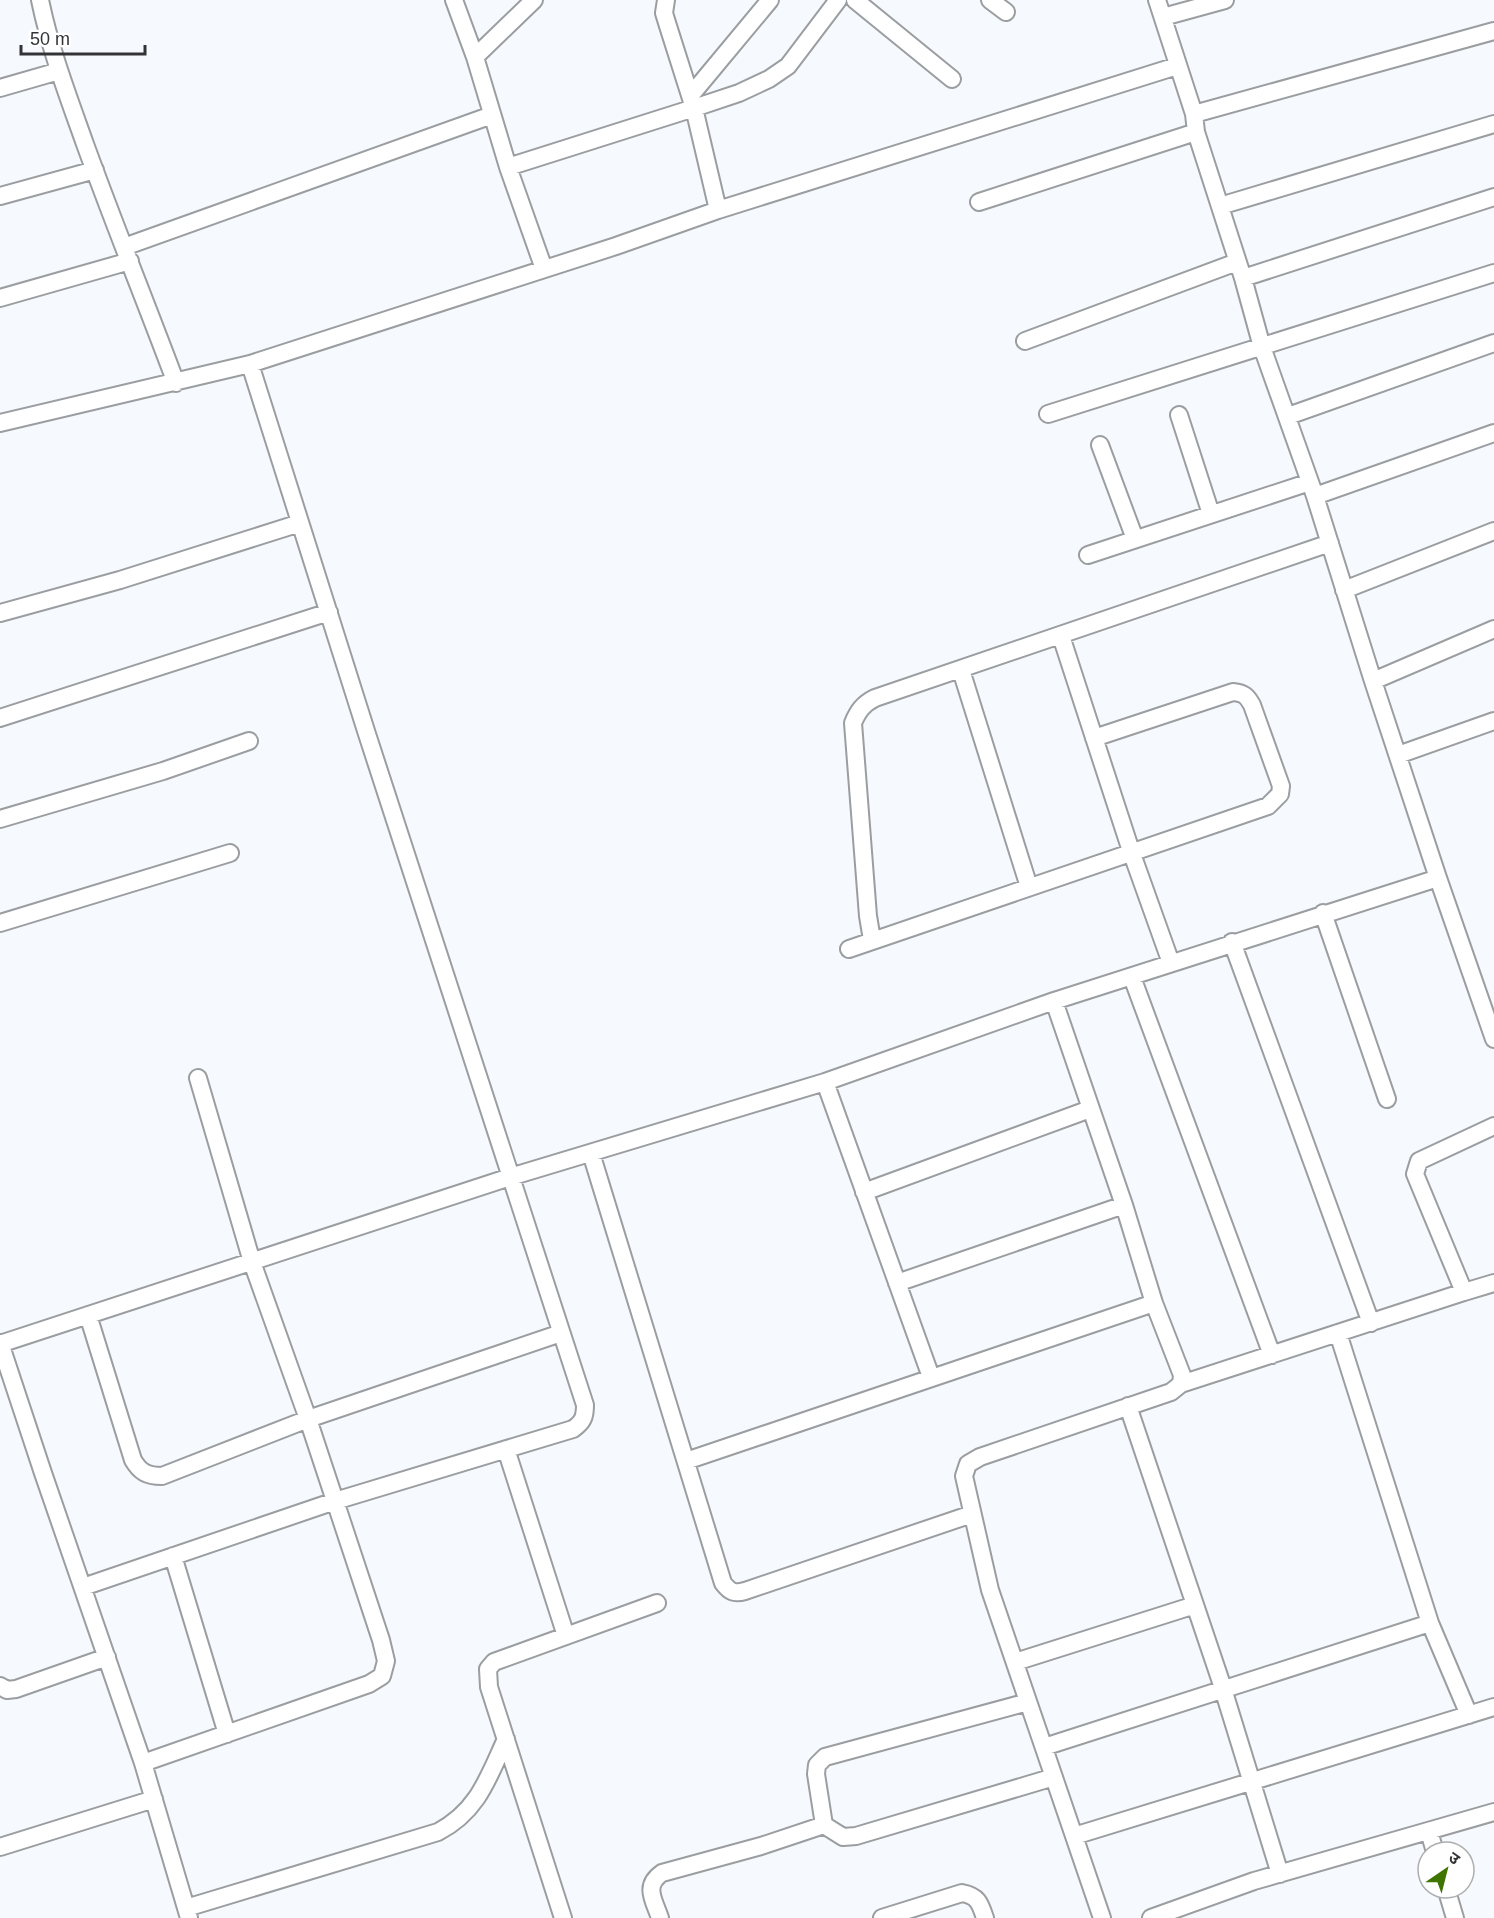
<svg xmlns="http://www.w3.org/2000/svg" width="1494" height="1918" viewBox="0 0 1494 1918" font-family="Arial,'Noto Sans Devanagari',sans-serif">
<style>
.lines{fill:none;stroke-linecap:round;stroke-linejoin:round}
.minor-casing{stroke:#9b9ea1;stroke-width:20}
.minor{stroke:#fff;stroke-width:16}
</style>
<rect width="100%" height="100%" fill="#f6f9fd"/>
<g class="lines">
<defs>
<path id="minor" d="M40,0C50,49 68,96 85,144C114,224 146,303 176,383
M454,0L475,57L508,167L544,269
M666,0L664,13L668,26L694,108L718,210
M855,0L952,79
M990,0L1006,12
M1157,0L1194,114L1196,132L1243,278L1262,347L1315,496L1373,681L1438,878L1494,1039
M1163,17L1225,0
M475,57L534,0
M0,88L59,71
M691,95L770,0
M1194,114L1494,31
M508,167L694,108L739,93L769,79L788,66L838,0
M0,196L95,170
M979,202L1196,132
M1220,206L1494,124
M124,247L492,115
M1243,278L1494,197
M0,298L130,261
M1025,341L1237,262
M1048,414L1494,273
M1179,415L1211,514
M1288,416L1494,343
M0,423L250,364L616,246L718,210L1177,66
M1100,445L1135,539
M1315,496L1494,433
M1088,555L1310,482
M1344,590L1494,531
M0,613L120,580L300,523
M1061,636L1131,851L1171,963
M961,670L1029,887
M1373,681L1494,629
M0,718L329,612
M1398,755L1494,721
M0,819L163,771L249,741
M1323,913L1387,1099
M0,923L230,853
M872,940L868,916L853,723C858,711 863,704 875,698L1330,543
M1232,942L1371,1323
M849,949L1268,806L1280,794L1281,786L1252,705C1247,696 1244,693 1233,692L1094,738
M1132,977L1272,1355
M825,1082L931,1377
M1494,1126L1419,1161L1415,1174L1464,1292L1494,1283
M591,1153L723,1583C730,1592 734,1594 745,1591L972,1514
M864,1192L1090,1109
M897,1283L1124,1205
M88,1315L133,1460C140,1472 147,1476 162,1476L308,1419L561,1333
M0,1343L43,1473L143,1763L189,1918
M0,1344L510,1177L825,1082L1054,1001L1438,878
M1181,1384L1464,1292
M1128,1406L1220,1679L1280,1874
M506,1449L566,1636
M686,1461L1154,1303L1124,1205L1054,1001
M173,1556L227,1734
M83,1587L335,1501L573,1429C583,1422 585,1417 585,1405L367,734L250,364
M1430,1623L1469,1715
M1015,1662L1195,1605
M0,1686L7,1690L16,1689L107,1657
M1044,1747L1430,1623L1338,1333
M143,1763L369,1684L382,1676L386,1661L381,1640L308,1419L252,1262L198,1078
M824,1825L843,1837L856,1836L1054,1777
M1429,1831L1435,1852
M1074,1836L1494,1707
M0,1847L154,1799
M1446,1888L1455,1918
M186,1908L438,1832C478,1811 488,1778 506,1739
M563,1918L489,1687L488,1669L494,1662L657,1603
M660,1918C654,1900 643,1886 662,1873L761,1846L824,1825L816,1774L817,1765L825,1757L1028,1702
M882,1918L962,1893C978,1896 980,1903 985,1918
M1102,1918L990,1590L964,1476L968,1464L980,1457L1171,1392L1181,1384L1182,1375L1154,1303
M1151,1918L1254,1881L1494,1812"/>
</defs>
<!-- minor casing -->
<use href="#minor" class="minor-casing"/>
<!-- minor -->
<use href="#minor" class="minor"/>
</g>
<!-- north arrow -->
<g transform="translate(1446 1870) rotate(35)"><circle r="28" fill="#ffffff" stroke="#adaeaf" stroke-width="1.5"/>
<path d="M0-4.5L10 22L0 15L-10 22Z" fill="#3f7400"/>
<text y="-9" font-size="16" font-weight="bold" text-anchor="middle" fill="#333436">उ</text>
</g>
<!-- scale -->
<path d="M21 45v9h124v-9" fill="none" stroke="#333436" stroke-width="3"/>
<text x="30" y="45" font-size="18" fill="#333436" stroke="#ffffff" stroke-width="4.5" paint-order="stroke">50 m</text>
</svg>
